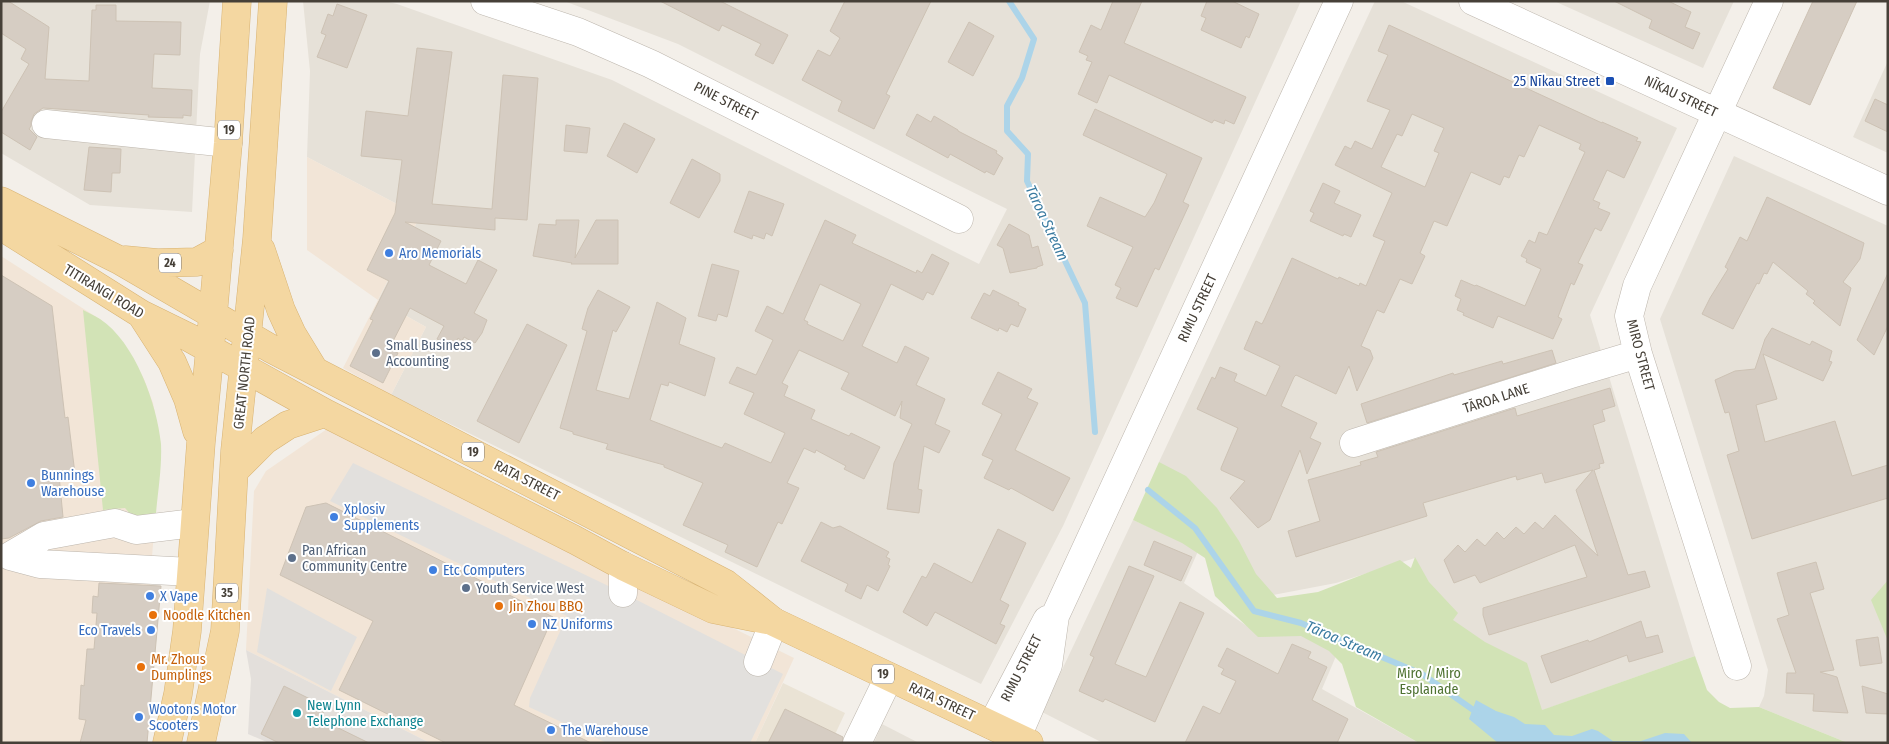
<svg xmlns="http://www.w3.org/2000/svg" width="1889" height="744" viewBox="0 0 1889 744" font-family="'Fira Sans Condensed',sans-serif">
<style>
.residential{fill:#e6e1d8}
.commercial{fill:#f2e5d7}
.industrial{fill:#e3dfdb}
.education{fill:#eae3d5}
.green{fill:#d2e3b6}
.parking{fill:#e2e0dd}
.water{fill:#acd4e9}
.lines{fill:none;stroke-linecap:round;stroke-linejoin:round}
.stream{stroke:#acd4e9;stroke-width:6}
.building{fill:#d6cdc3;stroke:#cdc2b4;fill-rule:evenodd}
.minor-casing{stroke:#bdb6ad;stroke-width:29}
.major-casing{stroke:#d8b373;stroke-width:29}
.minor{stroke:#fff;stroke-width:28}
.major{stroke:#f4d7a1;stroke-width:28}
.transit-dot{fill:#1a4fb4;stroke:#fff;stroke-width:2}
.shop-dot{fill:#3f7fe0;stroke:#fff;stroke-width:2}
.service-dot{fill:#5c6f8a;stroke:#fff;stroke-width:2}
.food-dot{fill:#e8710a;stroke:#fff;stroke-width:2}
.culture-dot{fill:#0f9aa8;stroke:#fff;stroke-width:2}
.labels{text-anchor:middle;stroke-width:4;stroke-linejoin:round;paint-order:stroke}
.shield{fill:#fff;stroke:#7e7974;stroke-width:1}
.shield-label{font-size:12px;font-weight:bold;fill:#464038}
.transit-label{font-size:14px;fill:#164399;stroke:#fff;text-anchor:end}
.street-label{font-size:14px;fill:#464038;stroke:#fff}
.shop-label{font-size:14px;fill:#366cbe;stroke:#fff;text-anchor:start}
.service-label{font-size:14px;fill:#4e5e75;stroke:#fff;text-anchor:start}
.food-label{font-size:14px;fill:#c56008;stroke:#fff;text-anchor:start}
.park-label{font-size:14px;fill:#4e7231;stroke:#fff}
.culture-label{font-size:14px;fill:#0d838f;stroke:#fff;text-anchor:start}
.water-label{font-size:15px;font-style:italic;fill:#3a7ba0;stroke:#fff}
</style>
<rect width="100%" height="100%" fill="#f3efe9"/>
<!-- residential -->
<path class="residential" d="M1,1H210L200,54L192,212L90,205L1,153Z
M303,1H384L397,4L612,80L979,264L1007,209L946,179L678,44L564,1H1301L1063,526L981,684L391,395L426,327L378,300L420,216L307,157L310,71Z
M1375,1H1401L1677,128L1590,315L1695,656L1540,711L1449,618L1415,558L1336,583L1273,595L1159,462Z
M1554,1H1734L1703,68Z
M1888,61V153L1853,137Z
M1734,156L1888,226V743H1848L1759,707L1764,696L1768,670L1660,319Z
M1133,520L1199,549L1184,583L1257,633L1297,628L1339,649L1322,689L1419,743H1103L1042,712Z
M882,724L919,743H874Z"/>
<!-- commercial -->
<path class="commercial" d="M307,157L420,216L378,300L426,327L391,395L343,368L378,300L307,250Z
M1,256L101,320L116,334L132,357L144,379L153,403L161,445L137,743H1Z
M327,429L794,658L755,743H430L246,650L254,491L266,471Z"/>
<!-- industrial -->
<path class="industrial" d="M246,650L430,743H269L248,734L251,679Z"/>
<!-- education -->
<path class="education" d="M783,683L845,713L831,743H755Z"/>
<!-- green -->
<path class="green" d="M83,310C89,313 95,316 100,319C135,342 157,404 161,444C162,467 158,491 156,513L133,517L125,508L103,510Z
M1159,462L1186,476L1217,508L1239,541L1256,574L1277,598L1318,592L1400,560L1411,568L1415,557L1429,582L1458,613L1453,620L1485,642L1527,663L1542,710L1695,656L1707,690L1719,702L1730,708L1759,707L1848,743H1419L1356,707L1342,664L1329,651L1301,636L1258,637L1215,596L1205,558L1182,543L1133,520Z
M1888,580V641L1871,600Z"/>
<!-- parking -->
<path class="parking" d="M353,463L623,593L783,674L750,743H607L529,707L530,698L567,616L330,501Z
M267,588L357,637L331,691L257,652Z"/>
<!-- water -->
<path class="water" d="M1476,700L1496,711L1514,717L1525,724L1545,725L1554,735L1572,736L1592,729L1598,731L1613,741H1641L1665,733L1684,734L1692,743H1498L1469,719Z"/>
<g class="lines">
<!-- stream -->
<path class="stream" d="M1009,1L1034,39L1022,78L1007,106V131L1028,154L1027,181L1085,303L1095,432
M1148,490L1195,528L1254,611L1301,623L1422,674L1479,714"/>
</g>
<!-- building -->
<path class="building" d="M1,1H8L49,27L45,79L89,81L92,10H96V5H116V21L181,22L180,55L154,54L152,88L192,90L191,116L183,115V118L148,117L149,115L43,108L34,114L31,122V126L29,129L37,137L30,150L1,132V112L29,64L21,59L26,49L1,33Z
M660,1H720L788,35L773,64L755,55L761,44L722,25L719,31Z
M845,1H931L886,94L890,96L874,129L838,111L842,101L802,80L818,50L830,56L840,38L830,31Z
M1113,1H1142L1124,43L1246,97L1234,124L1225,120L1224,124L1214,120L1212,123L1109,75L1097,103L1078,94L1092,62L1086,60L1088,56L1079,52L1091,25L1101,30Z
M1207,1H1232L1259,14L1249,38L1246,36L1241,48L1201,30L1206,18L1201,16Z
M1614,1H1668L1691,12L1685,27L1700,33L1693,49L1649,28L1652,20Z
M1813,1H1857L1810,105L1773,88Z
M337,4L367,15L347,68L317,57L326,35L321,33L328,14L333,16Z
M969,22L994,36L973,76L948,62Z
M1389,25L1602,123V122L1638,138L1636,141L1641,142L1624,178L1607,170L1593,200L1600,203L1598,208L1610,213L1601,231L1595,228L1578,263L1583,265L1574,285L1571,283L1558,317L1562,319L1553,339L1498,316L1493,328L1463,315L1464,313L1457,310L1461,299L1455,296L1461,280L1475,286L1476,285L1525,306L1541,269L1526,262L1527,259L1521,256L1529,240L1535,243L1539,232L1547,235L1585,152L1579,149L1581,144L1539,125L1524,157L1519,155L1509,178L1504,176L1500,185L1471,172L1447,226L1434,221L1420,253L1425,256L1412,284L1400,279L1384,313L1377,310L1361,346L1370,350L1373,358L1357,391L1349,366L1336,394L1296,375L1294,377L1281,406L1317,423L1310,438L1321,443L1307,474L1300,450L1270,520L1258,528L1230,498L1245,481L1221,470V468L1238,428L1197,409L1212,377L1215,379L1220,367L1237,374L1234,381L1266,396L1280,366L1244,349L1256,321L1262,324L1265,318L1292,258L1338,279L1339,277L1359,286L1360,283L1366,286L1385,241L1373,236L1392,193L1335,165L1345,146L1351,149L1355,141L1372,149L1390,110L1367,101L1388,55L1378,51ZM1412,114L1444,128L1434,151L1439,153L1425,187L1381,167L1397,134L1402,136Z
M417,48L452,52L432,204L492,209L503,75L538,78L527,220L495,218V230L405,222L441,241L429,265L466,284L478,260L497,270L474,313L487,320L482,333L475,343L464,337L462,341L458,338L453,348L437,339L444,326L410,308L389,349L398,353L383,383L350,366L373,320L370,319L389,281L367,270L395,213L402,160L361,156L366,111L408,116Z
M1875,99L1888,105V132L1865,121Z
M1095,109L1202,158L1183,202L1189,205L1159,270L1155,268L1137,307L1116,298L1121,288L1115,285L1133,247L1087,226L1100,197L1145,217L1154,203L1167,174L1083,135Z
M917,114L931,122L934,116L958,130V131L997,151L996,153L1003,158L994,175L986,171L985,173L950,154L948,158L906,135Z
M624,123L655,139L637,173L607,156Z
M566,125L590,128L587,153L564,151Z
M89,147L121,149L120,173H112L111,192L84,190Z
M692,159L720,174V181L699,218L670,203Z
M1323,183L1340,191L1334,203L1361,215L1351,237L1344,234L1343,236L1310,221L1314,213L1310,211Z
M749,191L784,204L772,236L766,233L764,239L753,235L752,239L734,232Z
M1767,197L1864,243L1860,259L1843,282L1851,288L1840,326L1813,303L1815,301L1806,294L1808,291L1773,262L1767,274L1764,273L1759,284L1757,283L1733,329L1702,314L1710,298L1728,269L1725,267L1740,237L1747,241Z
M556,220H579L575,258L596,220H618V264H571L572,263L533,256L539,224L556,225Z
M825,220L856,235L852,243L916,273L917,270L922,273L932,254L949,263L933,295L927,292L923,300L891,284L862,346L897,363L905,346L929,358L916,385L945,399L935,424L950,431L939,453L924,446L918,489L922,490L919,513L887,509L894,463L912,424L900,418L902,401L895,416L841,389L849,373L799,350L782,383L788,386L784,396L815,410L811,419L849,436L851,433L880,447L864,479L844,469L846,466L816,450L815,453L804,448L787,483L799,488L782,524L778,522L757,567L725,552L728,545L683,525L703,483L664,467V465L606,449L608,444L573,434V432L560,428L587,331L582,329L588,308L598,290L630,307L616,332L613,330L596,390L629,399L657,302L686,318L679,344L715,358L705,396L669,382L668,386L661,384L650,420L722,448L725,443L771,463L785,433L744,414L754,393L729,383L737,367L756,375L773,340L755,331L767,306L783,314ZM820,284L861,304L843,341L807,324L808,322L804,320Z
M1009,224L1029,235L1032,248L1038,246L1043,265L1037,267V268L1010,273L1003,248L997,245Z
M712,264L739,271L727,317L718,314L716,321L698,316Z
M1888,273V326L1874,355L1857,340Z
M1,275L52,306L65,418L68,417L75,474L59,475L63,517L41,521L9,538L1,539Z
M993,290L1019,303L1018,305L1026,309L1018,327L1011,324L1007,332L999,328L998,331L971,318L984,293L990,296Z
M527,324L567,345L519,443L477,421Z
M1772,328L1810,345L1812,341L1832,351L1829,361L1832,362L1823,381L1763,354L1777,399L1756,405L1765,442L1835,421L1852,476L1888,465V498L1752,539L1727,455L1739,451L1729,412L1725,413L1715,380L1735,371L1755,369L1765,339Z
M1552,350L1556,363L1367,423L1361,404L1453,373L1454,375L1502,361L1503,364Z
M998,372L1032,389L1027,398L1038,403L1015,450L1070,478L1053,511L1011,488L1009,490L984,478L993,460L982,455L1002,414L982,404Z
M1610,388L1615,406L1602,410L1605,421L1593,425L1604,463L1599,464L1600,468L1594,470L1628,575L1645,571L1650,587L1489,635L1483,615V608L1587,577L1575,545L1480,583L1475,575L1454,583L1444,560L1458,545L1465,552L1477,539L1485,546L1497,532L1504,539L1516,527L1524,534L1535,522L1543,529L1555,515L1598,556L1576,490L1593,470L1545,483L1542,473L1517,480L1516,476L1423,503L1427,516L1296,557L1288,531L1320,521L1308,480L1361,465L1360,462L1378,457L1376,452L1515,408L1517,416Z
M326,503L553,617L514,705L591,743H446L339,690L373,621L280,575L306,507Z
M821,522L833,528L840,526L889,552L886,557L890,559L888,565L890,566L878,591L867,585L861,599L845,591L848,584L801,561Z
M998,529L1026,543L1000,600L1009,605L1000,624L1005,626L996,644L935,612L927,626L903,612L922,576L926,578L934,563L972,583Z
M1154,541L1192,557L1181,581L1144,565Z
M1816,562L1824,589L1810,593L1834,670L1820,672L1837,677L1848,713L1813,711L1814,694L1786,693L1787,673H1796L1777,619L1789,615L1777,573Z
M1129,566L1154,576L1115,664L1146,677L1180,602L1204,613L1155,722L1105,699L1103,702L1079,691L1094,657L1090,655Z
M99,583L161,586L147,743H80L86,720L79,719L81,685L84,686L87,649H94L97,613H92L93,596L98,597Z
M1641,621L1646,638L1658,635L1663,652L1629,662L1627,655L1551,683L1541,656L1588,640L1589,642Z
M1878,637L1882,663L1860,666L1856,640Z
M1292,644L1311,652L1308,658L1327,667L1312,700L1348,719L1337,743H1185L1203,706L1220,714L1236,681L1221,674L1224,669L1218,666L1227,648L1278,674Z
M284,686L326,707L320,719L369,743H279L261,734Z
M1862,686L1888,694V714L1866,713Z
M785,709L843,737L842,743H768Z"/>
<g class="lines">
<defs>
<path id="minor" d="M485,1L578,32L651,64L959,219
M1473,1L1888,191
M46,124L228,143
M1354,443L1571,374L1638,354
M10,556L44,536L115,523L136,530L194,523
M10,556L40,564L191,572
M623,566V593
M758,662L774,622
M1737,666L1638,354L1629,316L1637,286L1769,1
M992,725L1047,620L1049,619
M1017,737L1048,665L1055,616L1339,1
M857,743L889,677"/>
<path id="major" d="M1,201L119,260L270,348L726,584L774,622L1029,743
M1,226L141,314L190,338L325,413L575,540L623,566L713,609L767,620
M261,250L281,310L292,334L314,370
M125,260L157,263L197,262L219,250
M141,314L172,362L188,399L197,431
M234,471L265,440L288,425L325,413
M167,743L178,694L187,631L201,442L210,349L228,143L237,1
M201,743L225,631L235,451L257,239L273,1"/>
</defs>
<!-- minor casing -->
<use href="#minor" class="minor-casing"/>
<!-- major casing -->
<use href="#major" class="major-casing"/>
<!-- minor -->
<use href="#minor" class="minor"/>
<!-- major -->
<use href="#major" class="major"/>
</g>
<!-- markers -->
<rect class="transit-dot" x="1605" y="76" width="10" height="10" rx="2.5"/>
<g class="shop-dot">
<circle cx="389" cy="253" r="5"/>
<circle cx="31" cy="483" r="5"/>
<circle cx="334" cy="517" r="5"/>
<circle cx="433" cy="570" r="5"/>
<circle cx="150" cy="596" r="5"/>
<circle cx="532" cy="624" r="5"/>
<circle cx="151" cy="630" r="5"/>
<circle cx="139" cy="717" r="5"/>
<circle cx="551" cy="730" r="5"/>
</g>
<g class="service-dot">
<circle cx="376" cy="353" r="5"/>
<circle cx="292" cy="558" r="5"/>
<circle cx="466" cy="588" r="5"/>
</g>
<g class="food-dot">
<circle cx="499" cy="606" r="5"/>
<circle cx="153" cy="615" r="5"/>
<circle cx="141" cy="667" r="5"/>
</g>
<circle class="culture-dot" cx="297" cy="713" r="5"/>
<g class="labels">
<!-- shield labels -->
<g class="shield">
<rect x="218" y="120.5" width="22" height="19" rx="4"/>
<rect x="159" y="253.5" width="22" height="19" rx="4"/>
<rect x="462" y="442.5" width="22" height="19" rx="4"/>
<rect x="216" y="583.5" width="22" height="19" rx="4"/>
<rect x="872" y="664.5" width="22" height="19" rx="4"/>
</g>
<g class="shield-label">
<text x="229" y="134">19</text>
<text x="170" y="267">24</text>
<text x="473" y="456">19</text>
<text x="227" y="597">35</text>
<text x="883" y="678">19</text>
</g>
<!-- transit labels -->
<g class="transit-label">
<text x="1600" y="86">25 Nīkau Street</text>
</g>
<!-- street labels -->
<g class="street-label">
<text transform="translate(1681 96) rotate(25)" y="5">NĪKAU STREET</text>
<text transform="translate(726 101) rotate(27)" y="5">PINE STREET</text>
<text transform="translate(104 291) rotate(31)" y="5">TITIRANGI ROAD</text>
<text transform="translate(1197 308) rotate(-65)" y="5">RIMU STREET</text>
<text transform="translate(1641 355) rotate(75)" y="5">MIRO STREET</text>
<text transform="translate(244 373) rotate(-84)" y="5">GREAT NORTH ROAD</text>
<text transform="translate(1496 398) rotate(-18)" y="5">TĀROA LANE</text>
<text transform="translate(527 480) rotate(27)" y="5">RATA STREET</text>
<text transform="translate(1021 668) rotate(-63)" y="5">RIMU STREET</text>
<text transform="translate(942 701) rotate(25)" y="5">RATA STREET</text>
</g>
<!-- shop labels -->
<g class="shop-label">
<text x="399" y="258">Aro Memorials</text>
<text x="41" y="480">Bunnings<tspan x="41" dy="16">Warehouse</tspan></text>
<text x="344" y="514">Xplosiv<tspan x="344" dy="16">Supplements</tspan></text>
<text x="443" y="575">Etc Computers</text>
<text x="160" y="601">X Vape</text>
<text x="542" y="629">NZ Uniforms</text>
<text x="141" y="635" text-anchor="end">Eco Travels</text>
<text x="149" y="714">Wootons Motor<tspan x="149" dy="16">Scooters</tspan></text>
<text x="561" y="735">The Warehouse</text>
</g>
<!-- service labels -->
<g class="service-label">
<text x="386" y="350">Small Business<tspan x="386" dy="16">Accounting</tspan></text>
<text x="302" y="555">Pan African<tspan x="302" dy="16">Community Centre</tspan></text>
<text x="476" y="593">Youth Service West</text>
</g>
<!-- food labels -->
<g class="food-label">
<text x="509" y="611">Jin Zhou BBQ</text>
<text x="163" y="620">Noodle Kitchen</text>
<text x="151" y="664">Mr. Zhous<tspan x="151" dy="16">Dumplings</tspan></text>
</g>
<!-- park labels -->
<g class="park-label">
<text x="1429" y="678">Miro / Miro<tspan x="1429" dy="16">Esplanade</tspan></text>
</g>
<!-- culture labels -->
<g class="culture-label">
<text x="307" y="710">New Lynn<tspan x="307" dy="16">Telephone Exchange</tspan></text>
</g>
<!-- water labels -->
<g class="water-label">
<text transform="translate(1047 223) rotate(65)" y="5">Tāroa Stream</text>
<text transform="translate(1344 641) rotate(23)" y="5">Tāroa Stream</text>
</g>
</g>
<!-- border -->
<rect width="1889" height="744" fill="none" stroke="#464038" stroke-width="5"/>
</svg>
